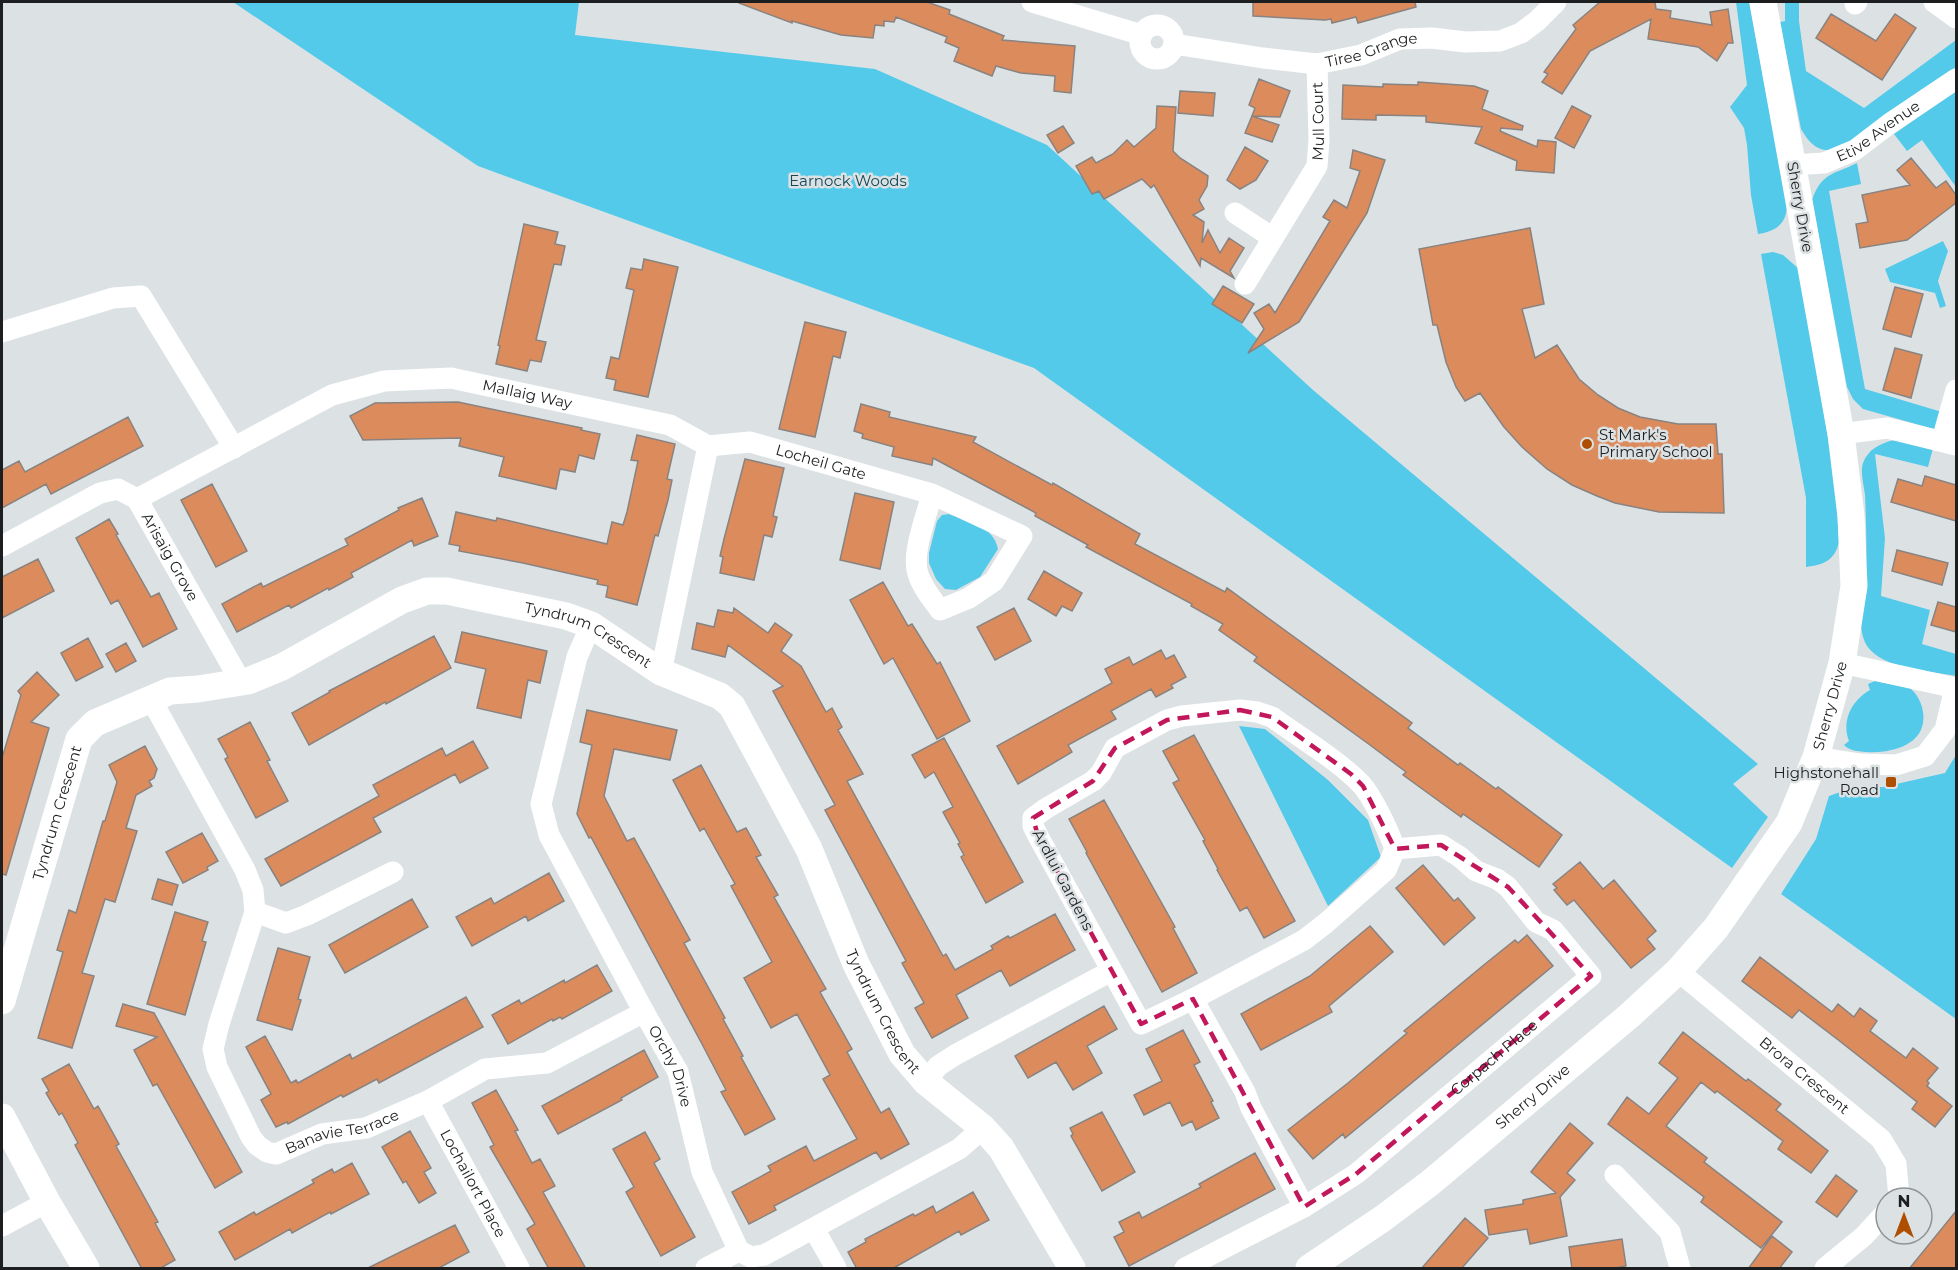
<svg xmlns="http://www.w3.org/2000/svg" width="1958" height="1270" viewBox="0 0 1958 1270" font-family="Montserrat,sans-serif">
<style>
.green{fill:#53caea}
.building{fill:#dc8b5d;stroke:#888380;stroke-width:1.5}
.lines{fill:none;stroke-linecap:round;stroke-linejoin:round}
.minor{stroke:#fff;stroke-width:21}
.tertiary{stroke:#fff;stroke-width:27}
.marked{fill:none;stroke:#c2185b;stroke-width:4.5;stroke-dasharray:12 8;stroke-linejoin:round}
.poi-dot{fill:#ae4e00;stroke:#dce2e4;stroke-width:2}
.labels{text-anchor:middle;stroke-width:5;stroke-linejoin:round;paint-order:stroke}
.street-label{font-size:15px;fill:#1c1e1f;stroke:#dce2e4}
.park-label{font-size:15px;fill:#134856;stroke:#dce2e4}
.poi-label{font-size:15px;fill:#1c1e1f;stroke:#dce2e4;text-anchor:start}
</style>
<rect width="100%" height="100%" fill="#dce2e4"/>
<!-- green -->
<path class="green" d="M233,2H579L575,35L875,69L1047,145L1313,390L1758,764L1733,784L1768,817L1732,868L1034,368L478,166Z
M1736,2H1749L1787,204C1787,224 1776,231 1758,234L1751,195L1747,145L1744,128L1730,107L1747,85Z
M1785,2H1799V21L1806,71L1864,108L1956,40V67C1945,75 1933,82 1921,90C1899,106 1855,148 1829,150C1815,151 1807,139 1801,129L1780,22L1785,21Z
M1956,91V187L1922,140L1907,151L1894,134Z
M1857,163L1861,184L1829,191L1865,389L1942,412L1937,430L1863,409L1853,399L1847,387L1812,200C1822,172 1833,175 1857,163Z
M1943,241L1948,251L1938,281L1946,306L1940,308L1935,293L1890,282L1885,269Z
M1773,252L1783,255L1799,269L1835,478L1839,542C1835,560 1824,565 1806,567V498L1761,254Z
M1894,440L1933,448L1928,467L1875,454L1885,538L1881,596L1930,610L1922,644L1956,654V676C1930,671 1883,669 1867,646C1854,625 1866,592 1866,569C1867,544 1866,520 1865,495C1864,486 1860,472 1863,463C1868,449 1881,443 1894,440Z
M949,514C968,522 994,526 998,549L980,577L956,590L945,589L936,579L929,563V553L937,521L942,515Z
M1875,681L1910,688C1917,694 1922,703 1923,712C1928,745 1891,754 1866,752C1857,751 1850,751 1844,745L1849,741C1841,721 1852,700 1870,690L1868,684Z
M1239,726L1265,729L1328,780L1368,820L1381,857L1328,906Z
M1956,755V1019L1781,894L1816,839L1829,796L1854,787H1883L1945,773Z"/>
<!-- building -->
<path class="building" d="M739,2H927L950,10L949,14L1004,36L1002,40L1075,46L1071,93L1054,91L1055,76L1021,73L996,66L992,76L954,61L959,48L945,42L947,37L896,17L894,22L884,21V26L875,25L873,38L841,35L792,21V23L739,3Z
M1253,2H1415L1416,7L1358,23L1356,17L1332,23L1331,19L1325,20L1253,16Z
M1600,2H1655L1656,9L1671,11L1670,18L1712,25L1710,12L1728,9L1733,43H1728L1717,61L1698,47L1648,39L1651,19L1590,51L1562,94L1542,82L1548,74L1544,72L1576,29L1573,25Z
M1831,14L1876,41L1895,14L1916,28L1882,80L1816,38Z
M1259,79L1290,91L1280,117L1252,116L1255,108L1249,105Z
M1418,82L1474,86L1488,91L1482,109L1523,126L1522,130L1501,128L1500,131L1537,147L1538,140L1556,142L1554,173L1516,170L1517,161L1475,143L1482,127L1426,122V116L1376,115V120L1342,119L1343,85L1383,87V84L1418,85Z
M1180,91L1215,93L1213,116L1178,113Z
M1157,106L1176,107L1173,151L1180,158L1208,176L1207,186L1199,200L1204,209L1193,215L1204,222L1202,243L1208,230L1220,253L1229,238L1244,248L1230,271L1234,278L1201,258L1200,266L1154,185L1151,188L1142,179L1104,199L1099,191L1092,194L1076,166L1092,157L1096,163L1113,154L1127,140L1134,147L1156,128Z
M1572,106L1591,116L1574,148L1555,138Z
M1252,116L1279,125L1272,142L1245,133Z
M1063,126L1074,143L1058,153L1047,135Z
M1245,147L1268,161L1256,180L1240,189L1227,180Z
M1353,150L1385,160L1367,213L1299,322L1248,353L1264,329L1254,313L1269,304L1275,313L1330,221L1323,217L1334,200L1347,208L1360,171L1350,168Z
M1911,158L1936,188L1946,181L1956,195V203L1907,240L1860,248L1856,224L1868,222L1862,195L1910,185L1897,170Z
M524,224L558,232L555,244L565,246L561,265L554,264L536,340L546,342L541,362L530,360L527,371L496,364L500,346L498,345Z
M1530,228L1544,304L1522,309L1535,358L1557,345L1579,379L1598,395L1618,408L1640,417L1678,424H1716L1718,454H1722L1724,513L1659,512L1615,503L1597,496L1572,485L1547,469L1522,447L1504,427L1480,393L1465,401L1456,387L1446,362L1437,325H1433L1419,249Z
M644,259L678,267L648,397L614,390L616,380L606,378L611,357L619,359L634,290L626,288L631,268L642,270Z
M1223,286L1254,304L1242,323L1212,304Z
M1895,287L1923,294L1911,337L1883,329Z
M805,322L846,332L840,358L833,356L815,437L779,429Z
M1895,348L1922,355L1911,398L1883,390Z
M458,402L582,428L581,430L600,434L594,459L579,455L575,472L560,469L556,489L499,476L504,457L459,446L461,438L363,440L350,416L375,403Z
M861,404L890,412L889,417L976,437L973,442L1052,485L1053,483L1140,534L1135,544L1225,592L1227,588L1412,723L1408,728L1458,765L1460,763L1496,789L1498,787L1562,835L1539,867L1463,814L1461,817L1403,775L1406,772L1370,745L1254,661L1257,657L1219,630L1223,624L1191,606L1192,604L1086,547L1088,545L1035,516L1036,513L933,458L932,465L892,456L894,447L862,438L863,434L854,431Z
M128,417L143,446L51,494L46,484L2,508V470L19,461L25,472Z
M637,435L675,444L667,479L672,480L668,500L658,536L655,535L637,605L606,597L608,586L597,584L598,580L523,563L459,551L460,546L449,544L456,512L496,521L497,518L607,544L612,522L623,525L627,512L638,461L631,460Z
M745,459L784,468L773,516L777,517L772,537L764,535L754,580L720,573L723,557L720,556L724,539Z
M1925,476L1956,485V521L1891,502L1898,479L1922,486Z
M212,484L247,551L216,567L181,500Z
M855,493L894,502L880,569L840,560Z
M422,498L438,536L414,546L412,540L351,573L353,577L329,590L328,588L291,608L289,605L237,632L222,604L261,583L263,587L348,545L345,539L399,510L398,508Z
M109,519L118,534L116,535L151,597L159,593L177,629L143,647L118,600L111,604L76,538Z
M1897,550L1948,563L1942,585L1892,571Z
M38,559L54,591L2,618V577Z
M1044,571L1082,593L1072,611L1062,606L1056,616L1028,599Z
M883,582L908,626L912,624L937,664L940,662L970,721L937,739L893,658L884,664L850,600Z
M1938,602L1956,607V632L1931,625Z
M734,608L768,633L775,623L792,635L781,651L801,666L826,712L832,708L842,727L838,730L863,774L847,781L943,956L946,954L955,970L993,949L991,946L1008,936L1010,938L1055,914L1075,950L1010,986L1001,970L956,995L968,1018L932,1038L915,1008L924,1003L902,963L906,961L825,810L835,805L773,691L783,686L728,645L725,657L692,649L697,623L714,627L718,610L733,613Z
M1014,608L1031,641L995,660L977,627Z
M462,632L547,651L540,683L528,680L521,718L477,708L486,669L455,662Z
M434,636L451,668L386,704L385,702L309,745L292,713L330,692L329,691Z
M88,638L103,667L76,681L61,653Z
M126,643L136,661L116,672L106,654Z
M1161,650L1166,659L1174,655L1186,677L1171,685L1173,688L1156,697L1151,689L1111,711L1116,719L1068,745L1072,752L1018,784L997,746L1112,683L1105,669L1129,657L1133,665Z
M37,672L59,695L31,722L49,728L6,875L2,874V758L21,695L18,691Z
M587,710L677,730L670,760L614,749L604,796L627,841L634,838L690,940L684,943L725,1018L723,1019L743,1056L741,1057L775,1119L745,1135L721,1092L726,1090L702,1044L591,837L589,838L577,814L592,745L580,742Z
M250,722L270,760L267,761L288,801L256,818L225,759L228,757L218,739Z
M1194,735L1295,921L1264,938L1247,907L1240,911L1217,870L1218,869L1203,841L1205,840L1173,783L1179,780L1163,751Z
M944,738L1023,882L986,903L961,857L964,855L958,844L960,843L943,812L953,807L934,772L925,778L912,755Z
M473,741L488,768L460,783L455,774L373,818L381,832L281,886L265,859L379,796L373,785L442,748L446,756Z
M145,746L157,769L154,778L149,781L152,786L136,795L126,828L137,831L115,902L105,899L82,973L94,976L72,1048L38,1038L63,952L57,950L69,910L76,913L103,821H105L117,782L109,765Z
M701,765L737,832L746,828L761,855L756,857L778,895L774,897L826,989L820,992L852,1049L847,1052L881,1113L889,1108L909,1144L881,1159L876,1152L774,1206L776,1210L749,1224L732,1192L771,1171L768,1166L806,1146L814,1161L857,1139L823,1079L830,1075L797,1014L771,1028L744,978L772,962L731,886L735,884L704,828L700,831L673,780Z
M1104,800L1175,927L1173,928L1197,973L1162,992L1086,853L1087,852L1069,819Z
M202,833L218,861L207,867L208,870L183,883L166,852Z
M1580,862L1603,889L1614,880L1656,931L1647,939L1655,949L1631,968L1574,900L1567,905L1554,890L1557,888L1553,884Z
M1423,865L1454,901L1458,898L1475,918L1444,945L1396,888Z
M549,873L564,901L528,921L526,916L472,946L456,917L491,898L494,904Z
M158,879L178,885L172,905L152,899Z
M412,899L428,927L345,973L329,945Z
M175,912L208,922L202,941L206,942L185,1015L147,1004Z
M1370,926L1393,952L1329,1006L1332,1012L1261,1050L1241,1014L1310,976Z
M1527,935L1553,966L1345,1138L1343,1134L1313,1159L1288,1130L1348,1083L1407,1033L1404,1031L1485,964L1515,940L1518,943Z
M278,948L310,957L298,999L301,1000L292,1030L257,1020Z
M1760,957L1832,1012L1838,1004L1854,1017L1860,1008L1877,1021L1870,1031L1906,1058L1913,1048L1938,1068L1927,1081L1929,1083L1927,1086L1952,1106L1935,1127L1912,1109L1917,1102L1837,1039L1799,1010L1792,1018L1742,981Z
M597,965L612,991L562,1019L560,1017L553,1021L552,1019L508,1044L492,1015L519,1000L521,1004L564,980L565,983Z
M466,997L483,1027L379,1083L377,1079L343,1097L341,1095L288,1124L287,1122L276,1127L261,1100L271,1094L246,1047L265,1036L291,1083L296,1080L298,1083L350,1054L352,1059Z
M123,1004L154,1013L242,1172L215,1188L157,1084L153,1086L134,1050L157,1037L116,1026Z
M1104,1006L1117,1029L1087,1046L1102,1073L1073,1090L1056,1062L1028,1078L1015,1056Z
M1183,1030L1200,1062L1194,1065L1213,1101L1211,1102L1219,1118L1196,1130L1192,1121L1182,1126L1170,1102L1144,1115L1134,1095L1162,1081L1146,1049Z
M1683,1032L1746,1081L1748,1079L1781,1104L1776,1110L1828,1151L1811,1173L1778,1149L1783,1141L1717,1091L1715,1093L1701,1082L1666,1126L1707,1158L1704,1162L1782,1222L1761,1248L1701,1202L1704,1197L1608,1124L1627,1097L1649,1114L1678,1078L1659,1063Z
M644,1050L658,1077L621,1098L622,1100L558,1134L542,1106Z
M69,1064L94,1109L98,1106L119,1144L116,1146L158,1222L155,1223L175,1260L159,1269H142L75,1145L78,1143L62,1113L59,1115L46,1093L49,1091L42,1079Z
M496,1090L518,1130L515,1131L532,1163L540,1159L555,1186L543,1192L586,1269H549L527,1229L535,1224L490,1147L494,1145L472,1103Z
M1102,1112L1135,1172L1102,1191L1071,1136L1073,1134L1070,1128Z
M1570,1123L1593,1143L1567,1173L1575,1180L1560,1197L1567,1236L1530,1244L1527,1229L1489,1235L1485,1210L1523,1204V1200L1556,1193L1531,1172Z
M410,1131L431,1168L424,1172L436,1193L419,1203L406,1181L403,1183L382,1147Z
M645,1132L660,1159L654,1163L695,1237L661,1256L626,1192L634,1187L613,1149Z
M1255,1153L1275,1189L1129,1266L1114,1237L1124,1232L1119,1222L1139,1212L1142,1218L1201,1187L1199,1184Z
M352,1163L369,1194L331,1214L330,1212L292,1233L290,1229L235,1260L219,1232L254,1212L256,1215L314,1183L312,1180L332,1169L334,1173Z
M1836,1175L1857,1191L1837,1217L1816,1202Z
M973,1192L989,1220L961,1235L959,1231L892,1269H857L848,1252L866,1242L865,1239L913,1214L915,1216L933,1206L936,1213Z
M1956,1211V1269H1909Z
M1465,1218L1488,1238L1461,1269H1421Z
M455,1225L469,1252L437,1269H366Z
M1772,1236L1792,1252L1779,1269H1748Z
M1622,1239L1626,1266L1609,1269H1572L1569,1247Z"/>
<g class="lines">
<!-- minor -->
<g class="minor">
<path d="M1032,2L1142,35"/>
<path d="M1934,2L1956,18"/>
<path d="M1855,4L1857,2"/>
<circle cx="1157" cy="42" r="17"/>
<path id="s1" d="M1174,44L1263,58L1317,64L1361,55L1400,39L1432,38L1465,42L1500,41L1521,33L1537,21L1556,2"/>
<path id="s2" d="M1793,165L1824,163L1855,150L1889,124L1956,79"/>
<path d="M1235,213L1273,238"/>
<path id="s3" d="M1245,284L1317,166L1319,140L1317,64"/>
<path d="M2,332L113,298L141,296L234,448"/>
<path d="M1841,434L1887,428L1956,445"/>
<path d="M1942,440L1956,390"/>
<path id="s4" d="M708,446L750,442L932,494L1022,536L994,581L969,598L940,610C932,599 922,587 918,574C911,553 927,515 932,494"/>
<path id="s5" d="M137,499L332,395L384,381L451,378L670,425L708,446"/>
<path id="s6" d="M2,546L100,493L118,489L137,499L241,682"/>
<path id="s7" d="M591,625L577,657L541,804L549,835L644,1012L678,1072L702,1172L739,1251L751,1257L764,1255L959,1149L983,1128"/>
<path d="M1842,663L1956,688"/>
<path d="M661,672L708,446"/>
<path id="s8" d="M151,699L245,870L253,890L255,912L219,1024L213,1049L217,1067L251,1137L257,1145L267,1152L276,1154L322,1134L366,1128L428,1101L485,1069L547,1063L644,1012"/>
<path d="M1240,710L1257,712L1272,717C1299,737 1338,760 1361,784C1373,797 1389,832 1395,849L1386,870L1326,923L1304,940L1193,999L1141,1024L1038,836L1033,826V818L1045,809L1093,781L1101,773L1115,748L1167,720L1182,716Z"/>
<path d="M1816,757L1860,764L1896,765L1925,756L1945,730L1955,688"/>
<path d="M255,912L286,923L307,915L393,872"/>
<path id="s9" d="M1678,971L1881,1139L1896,1164L1899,1198"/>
<path d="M1193,999L1245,1092L1251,1108L1304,1207"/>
<path d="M926,1082L938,1066L955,1055L1111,971"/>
<path id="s10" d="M428,1101L519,1268"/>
<path d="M1615,1175L1670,1232L1680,1268"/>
<path d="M2,1226L47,1202"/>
<path d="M814,1229L836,1268"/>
<path d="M706,1268L739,1251"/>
<path id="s11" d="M1185,1268L1304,1207L1356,1174L1591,976L1553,930L1536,922L1508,887L1497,879L1476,871L1460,857L1441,845L1395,849"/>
<path d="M1825,1268L1864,1236L1886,1212"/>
</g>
<!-- tertiary -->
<g class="tertiary">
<path id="s12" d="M2,1001L79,739L95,723L170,691L198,689L248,681L282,667L402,600L427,591H447L566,616L591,625L661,672L720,696L732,706L809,849L856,964L902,1054L926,1082L983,1128L1001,1148L1072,1268"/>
<path d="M2,1117L47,1202L86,1268"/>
<path id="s13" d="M1309,1268L1382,1219L1430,1183L1629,1016L1678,971L1716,928L1789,823L1816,757L1842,663L1854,586L1851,516L1841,434L1763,2"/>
</g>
</g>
<!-- marked area -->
<path class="marked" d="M1240,710L1272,717L1351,774L1363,786L1395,849L1441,845L1508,887L1591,976L1356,1174L1304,1207L1193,999L1141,1024L1038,836L1033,818L1093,781L1115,748L1167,720Z"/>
<!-- markers -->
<g class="poi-dot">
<circle cx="1587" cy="444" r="6"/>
<rect x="1885" y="776" width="12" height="12" rx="3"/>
</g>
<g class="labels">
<!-- street labels -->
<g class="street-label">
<text dy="5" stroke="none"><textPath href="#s1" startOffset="201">Tiree Grange</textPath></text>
<text dy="5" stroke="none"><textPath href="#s3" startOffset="183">Mull Court</textPath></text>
<text dy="5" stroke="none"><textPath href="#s2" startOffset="94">Etive Avenue</textPath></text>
<text transform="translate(1800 207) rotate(80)" y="5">Sherry Drive</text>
<text dy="5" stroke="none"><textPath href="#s5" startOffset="420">Mallaig Way</textPath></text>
<text dy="5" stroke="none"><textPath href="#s4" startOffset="116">Locheil Gate</textPath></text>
<text dy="5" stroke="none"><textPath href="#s6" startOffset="218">Arisaig Grove</textPath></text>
<text dy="5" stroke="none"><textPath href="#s12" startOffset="826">Tyndrum Crescent</textPath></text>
<text dy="5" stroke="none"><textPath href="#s13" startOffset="784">Sherry Drive</textPath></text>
<text dy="5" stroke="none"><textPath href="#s12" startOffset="196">Tyndrum Crescent</textPath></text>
<text transform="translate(1063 880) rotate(62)" y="5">Ardlui Gardens</text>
<text dy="5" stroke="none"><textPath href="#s12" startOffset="1330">Tyndrum Crescent</textPath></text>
<text dy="5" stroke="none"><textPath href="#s11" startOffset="376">Corpach Place</textPath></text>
<text dy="5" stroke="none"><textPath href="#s7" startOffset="480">Orchy Drive</textPath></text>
<text dy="5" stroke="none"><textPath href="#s9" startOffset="164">Brora Crescent</textPath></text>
<text dy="5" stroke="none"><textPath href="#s13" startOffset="282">Sherry Drive</textPath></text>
<text dy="5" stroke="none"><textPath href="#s8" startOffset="580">Banavie Terrace</textPath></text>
<text dy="5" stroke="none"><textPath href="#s10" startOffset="94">Lochailort Place</textPath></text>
</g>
<!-- park labels -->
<g class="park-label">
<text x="848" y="186">Earnock Woods</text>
</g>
<!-- poi labels -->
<g class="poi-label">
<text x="1599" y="440">St Mark's<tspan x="1599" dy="17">Primary School</tspan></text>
<text x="1879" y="778" text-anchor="end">Highstonehall<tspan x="1879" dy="17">Road</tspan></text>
</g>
</g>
<!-- border -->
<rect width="1958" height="1270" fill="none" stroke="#1c1e1f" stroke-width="6"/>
<!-- north arrow -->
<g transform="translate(1904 1216)"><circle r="28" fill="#dce2e4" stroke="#8f9495" stroke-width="1.5"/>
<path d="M0-4.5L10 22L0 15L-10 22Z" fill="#ae4e00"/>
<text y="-9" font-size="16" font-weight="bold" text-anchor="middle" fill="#1c1e1f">N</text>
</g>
</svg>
